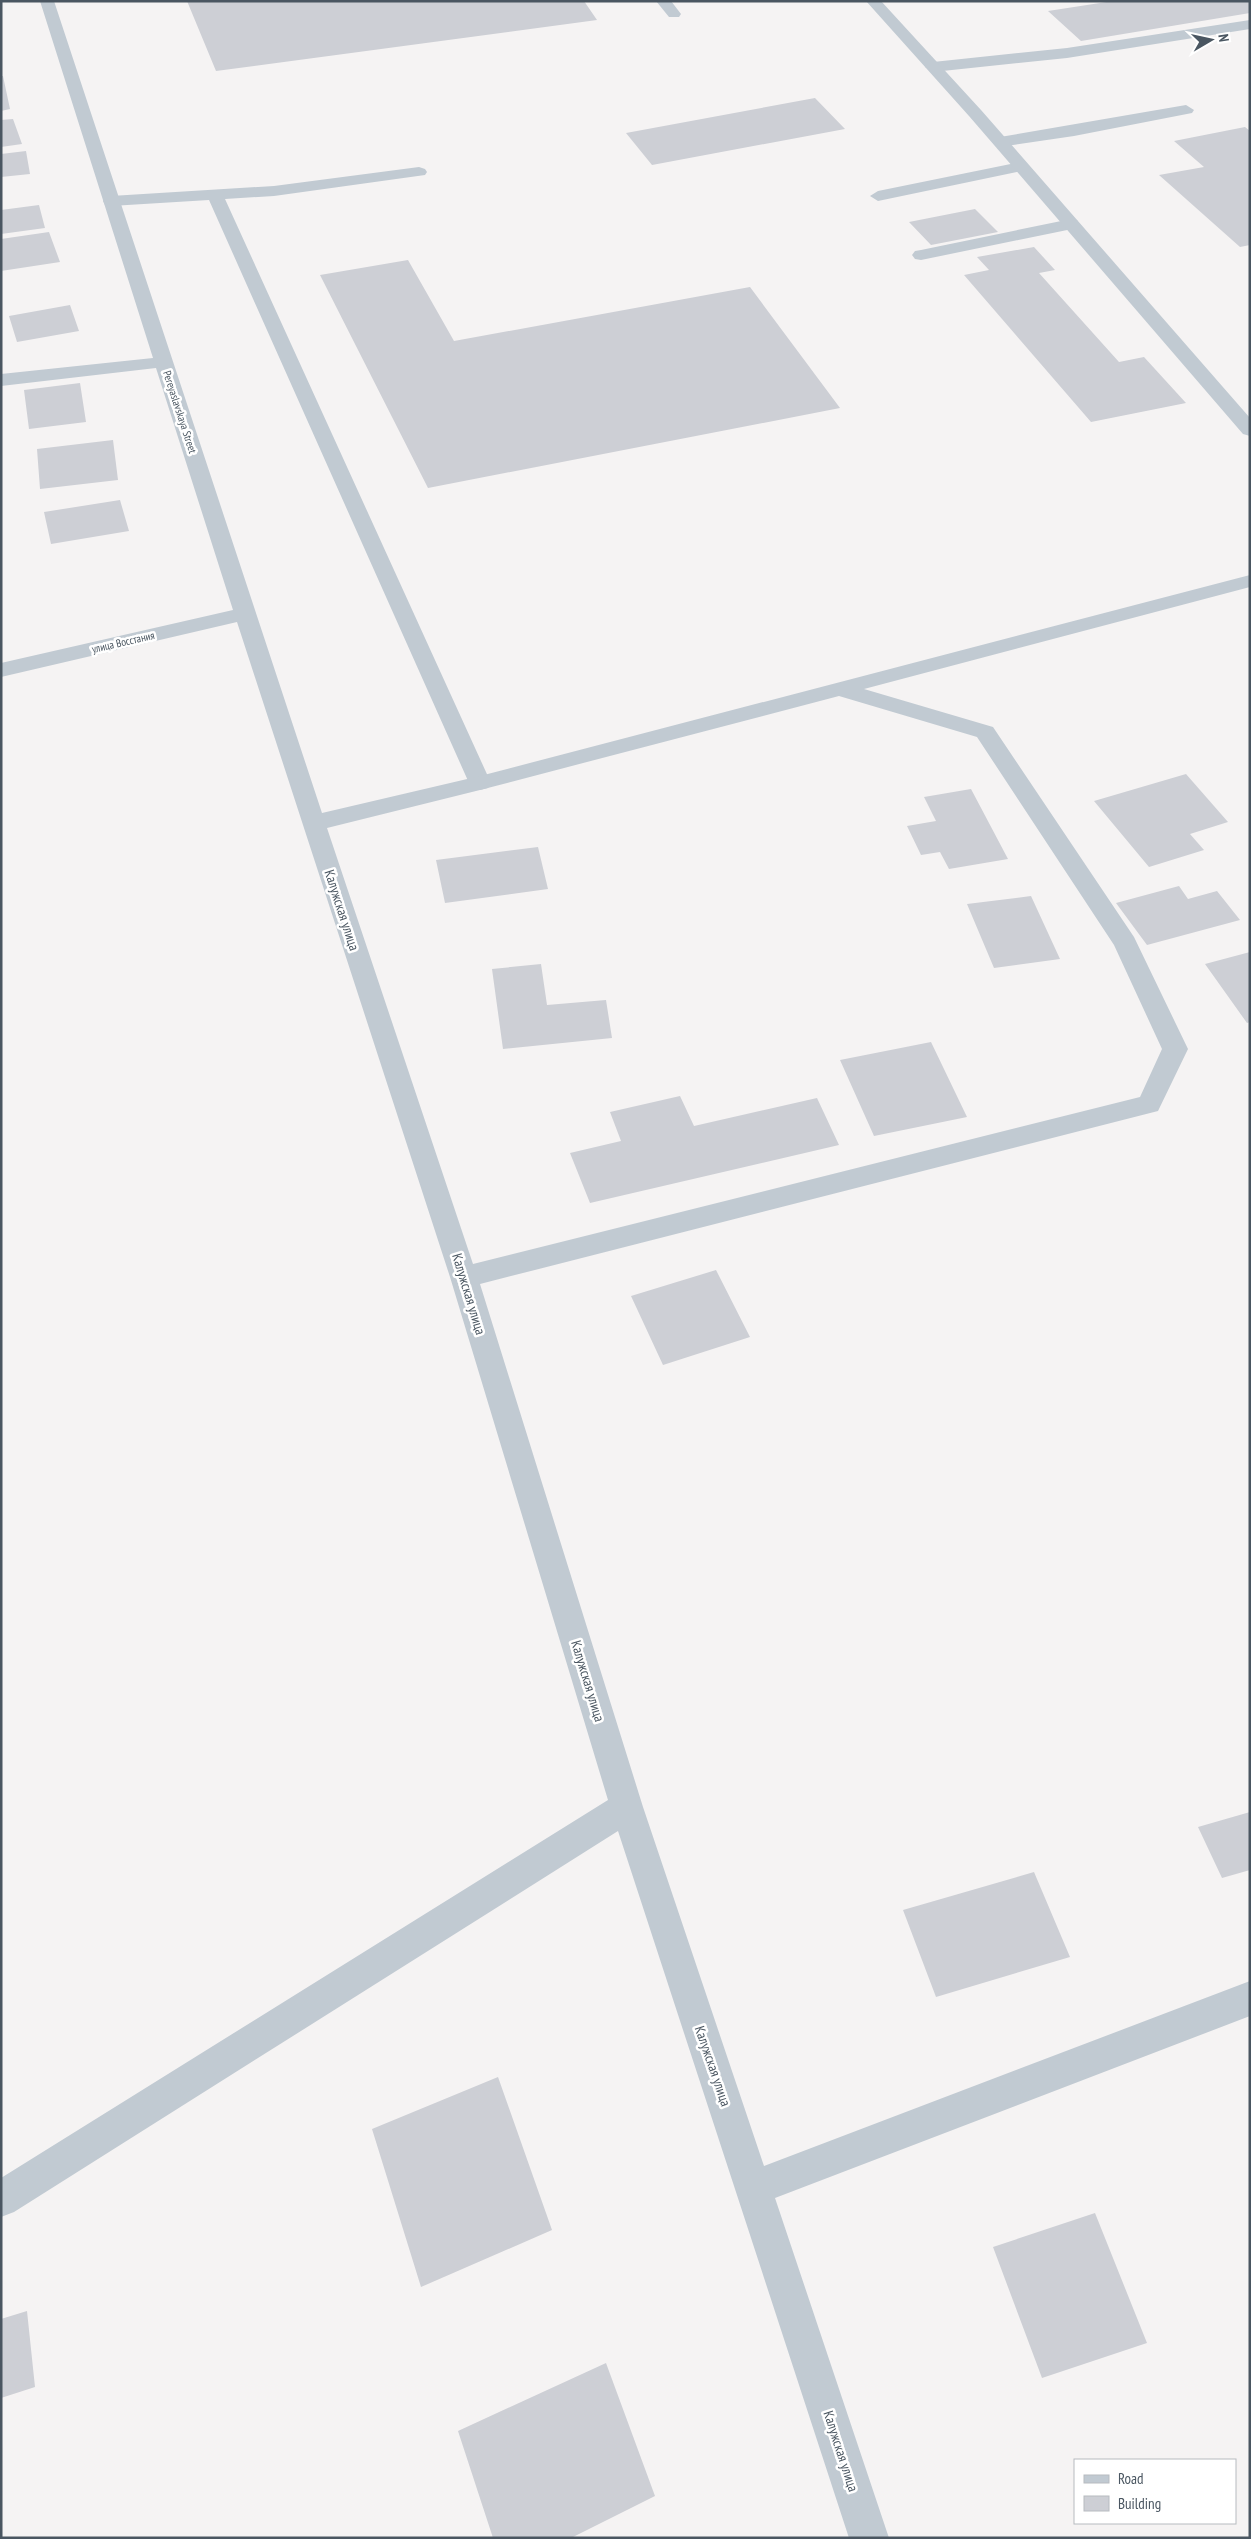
<svg xmlns="http://www.w3.org/2000/svg" width="1251" height="2539" viewBox="0 0 1251 2539" font-family="'PT Sans Narrow',sans-serif">
<style>
.building{fill:#cdcfd5}
.lines{fill:none;stroke-linecap:round;stroke-linejoin:round}
.service{fill:#c1cad2;fill-rule:evenodd}
.minor{fill:#c1cad2;fill-rule:evenodd}
.labels{text-anchor:middle;stroke-width:5;stroke-linejoin:round;paint-order:stroke}
.far-street-label{font-size:11px;fill:#4a5661;stroke:#fff}
.street-label{font-size:14px;fill:#4a5661;stroke:#fff}
</style>
<rect width="100%" height="100%" fill="#f5f3f3"/>
<!-- building -->
<path class="building" d="M187,1H584L597,20L216,71Z
M1113,1H1250V13L1081,41L1048,11Z
M1,76H3L10,109L1,111Z
M815,98L845,129L652,165L626,133Z
M13,119L22,144L1,147V120Z
M1245,127L1250,131V245L1240,247L1159,175L1204,167L1174,141Z
M26,151L30,174L1,177V154Z
M39,205L45,228L1,234V210Z
M975,209L998,232L931,245L909,222Z
M49,232L60,262L1,271V239Z
M1034,247L1055,270L1039,273L1119,362L1144,357L1186,403L1091,422L964,275L989,270L977,257Z
M408,260L454,341L750,287L840,408L428,488L320,275Z
M70,305L79,331L17,342L9,316Z
M80,383L86,422L29,429L24,390Z
M113,440L118,480L40,489L37,449Z
M120,500L129,531L51,544L44,512Z
M1186,774L1228,822L1190,834L1204,850L1149,867L1094,801Z
M971,789L1008,859L949,869L940,852L921,855L907,826L936,821L924,797Z
M538,847L548,889L445,903L436,860Z
M1179,886L1188,899L1217,891L1240,920L1147,945L1116,903Z
M1031,896L1060,959L994,968L967,904Z
M1250,952V1022L1247,1023L1205,964Z
M541,964L547,1005L606,1000L612,1038L503,1049L492,969Z
M931,1042L967,1117L874,1136L840,1060Z
M680,1096L694,1126L817,1098L839,1145L590,1203L570,1153L621,1141L610,1112Z
M716,1270L750,1337L663,1365L631,1296Z
M1250,1812V1870L1222,1878L1198,1827Z
M1034,1872L1070,1957L936,1997L903,1910Z
M498,2077L552,2230L421,2287L372,2129Z
M1095,2213L1147,2343L1042,2378L993,2247Z
M27,2311L35,2387L1,2398V2319Z
M606,2363L655,2496L571,2538H493L458,2431Z"/>
<g class="lines">
<!-- service -->
<path class="service" d="M656,1H671L681,14L679,17H669Z
M1250,20V29L1067,58L933,72L925,67L933,62L1067,48Z
M1186,105L1194,110L1192,113L1074,136L1000,147L992,142L1000,137Z
M1021,162L1027,164L1029,167L1027,170L878,201L870,196L878,191Z
M419,167L425,169L427,172L425,175L274,196L225,199L491,783L488,788L480,790L472,788L469,783L209,200L111,206L105,205L103,201L105,197L111,196L274,186Z
M1071,219L1077,220L1079,224L1077,228L921,260L915,259L912,255L915,251L921,250Z"/>
<!-- minor -->
<path class="minor" d="M40,1H54L322,813L480,776L1250,575V587L864,689L993,727L1134,937L1188,1049L1158,1111L480,1284L643,1807L764,2166L1250,1981V2016L775,2198L889,2538H849L618,1831L14,2212L1,2217V2178L608,1800L450,1277L237,622L1,677V663L233,610L156,368L1,386V374L153,358ZM839,696L977,737L1114,945L1162,1049L1140,1097L473,1264L327,828L480,790Z
M866,1H881L981,110L1250,418V436L1243,434L969,116Z"/>
</g>
<g class="labels">
<!-- far-street labels -->
<g class="far-street-label">
<text transform="translate(180 412) rotate(72)" y="4">Pereyaslavskaya Street</text>
<text transform="translate(123 642) rotate(-13)" y="4">улица Восстания</text>
</g>
<!-- street labels -->
<g class="street-label">
<text transform="translate(342 910) rotate(72)" y="5">Калужская улица</text>
<text transform="translate(469 1294) rotate(73)" y="5">Калужская улица</text>
<text transform="translate(588 1681) rotate(73)" y="5">Калужская улица</text>
<text transform="translate(713 2066) rotate(71)" y="5">Калужская улица</text>
<text transform="translate(841 2451) rotate(72)" y="5">Калужская улица</text>
</g>
</g>
<!-- border -->
<rect width="1251" height="2539" fill="none" stroke="#4a5661" stroke-width="5"/>
<!-- legend -->
<rect x="1074" y="2459" width="162" height="65" fill="#ffffff" stroke="#b7bbc0"/>
<rect x="1084" y="2475" width="25" height="8" fill="#c1cad2" stroke="#b7bbc0"/>
<text x="1118" y="2484" font-size="15" fill="#4a5661">Road</text>
<rect x="1084" y="2496" width="25" height="15" fill="#cdcfd5" stroke="#b7bbc0"/>
<text x="1118" y="2509" font-size="15" fill="#4a5661">Building</text>
<!-- north arrow -->
<g transform="translate(1211 40) rotate(81)" stroke="#ffffff" stroke-width="4" paint-order="stroke">
<path d="M0-4L9 19L0 12L-9 19Z" fill="#4a5661"/>
<text y="-8" font-size="14" font-weight="bold" text-anchor="middle" fill="#4a5661">N</text>
</g>
</svg>
